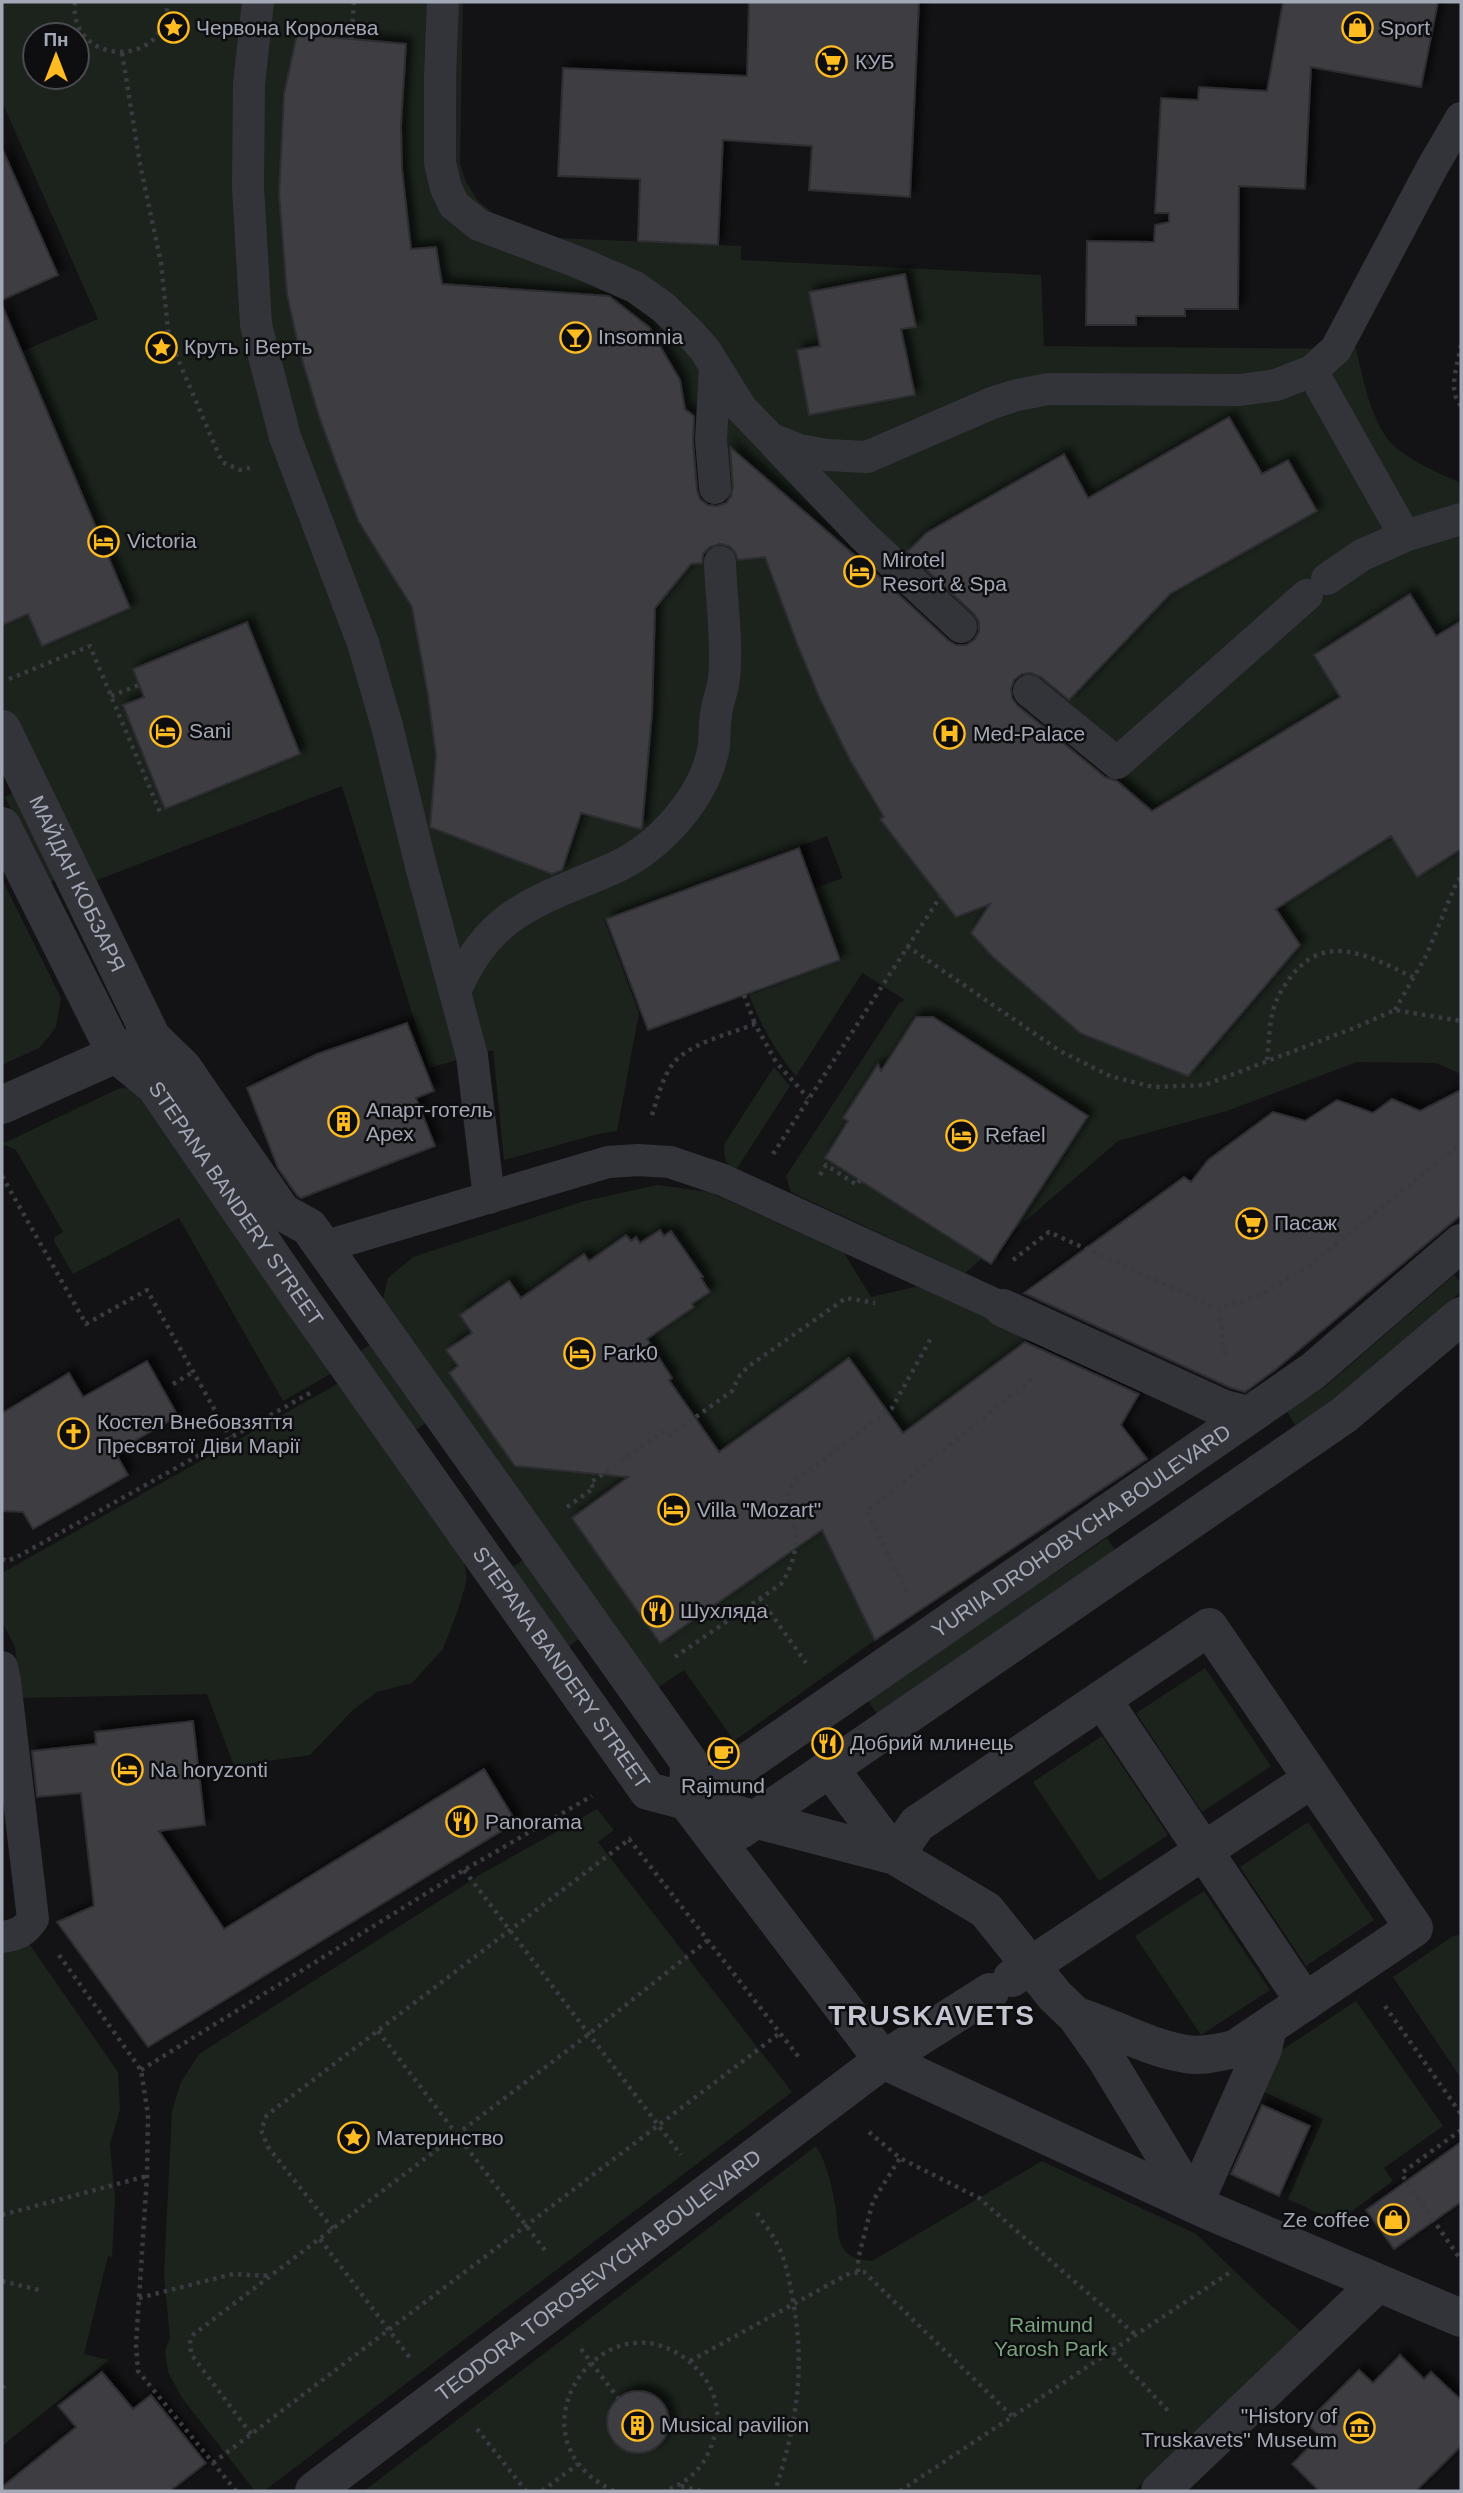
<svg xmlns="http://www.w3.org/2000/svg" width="1463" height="2493" viewBox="0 0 1463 2493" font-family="Arial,sans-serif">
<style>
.green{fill:#1b231c;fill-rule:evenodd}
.building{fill:#3c3d42;stroke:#2d2d31;stroke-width:2;filter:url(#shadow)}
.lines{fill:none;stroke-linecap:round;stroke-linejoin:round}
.path{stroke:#393b41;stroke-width:4.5;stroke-dasharray:3.5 5;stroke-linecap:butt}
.lane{stroke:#33343a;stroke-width:32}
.street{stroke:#33343a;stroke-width:38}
.labels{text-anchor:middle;stroke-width:5;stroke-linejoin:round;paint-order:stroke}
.poi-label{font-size:21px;fill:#a3a8b6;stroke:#0e0e10;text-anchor:start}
.street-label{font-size:21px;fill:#a3a8b6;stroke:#0e0e10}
.park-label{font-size:21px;fill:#78a37c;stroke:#0e0e10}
.district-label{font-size:28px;font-weight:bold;letter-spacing:2px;fill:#c4c7d2;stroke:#0e0e10}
</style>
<defs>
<filter id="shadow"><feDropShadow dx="6" dy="-6" stdDeviation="3.5" flood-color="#0009"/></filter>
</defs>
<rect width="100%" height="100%" fill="#131315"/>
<!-- green -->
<path class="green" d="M2,2H463L460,164L466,182L478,201L497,216L556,238L741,246V260L1041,275L1044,346L1356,349C1363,378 1369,411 1386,437C1399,456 1440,474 1461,483V1074L1436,1063L1357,1062L1227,1111L1118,1141L965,1273L791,1192L786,1176L899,1003L905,1000L862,973L796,1076C775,1051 761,1025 749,995L842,960L815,888L843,878L827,836L604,919L639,1013L617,1131L598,1134L504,1160L493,1050L429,1068L342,786L87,884L21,753L2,709V360L98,319L2,102ZM35,35H77V77H35Z
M18,790L59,878L46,884L5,797Z
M2,879L61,998L56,1027L48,1038L39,1048L2,1065Z
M774,1067L790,1086L734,1173C727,1163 722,1156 725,1143Z
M120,1088L143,1089L339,1369L283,1401L179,1218L73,1274L54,1241L55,1237L63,1232L16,1150L2,1144Z
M657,1185L709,1192L844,1253L871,1297L919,1286L1031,1338L810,1503L875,1640L734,1741L684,1670L650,1693L380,1311L388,1278L413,1257L584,1201Z
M1454,1275L1461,1283V1292L1334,1400L1295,1425L1287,1411L1326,1386Z
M371,1344L426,1423L414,1431L359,1352Z
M346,1379L461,1542L467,1579L460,1604L443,1649L412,1683L377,1692L353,1710L310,1755L234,1766L207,1694L22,1698L15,1647L2,1622V1573Z
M1107,1538L1117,1553L877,1714L867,1699Z
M523,1560L579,1639L567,1648L511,1568Z
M1205,1668L1271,1766L1202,1812L1136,1713Z
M1102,1736L1168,1835L1099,1881L1033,1782Z
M597,1809L614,1830L598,1842L792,2092L264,2491H255L182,2398L168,2372L166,2359L165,2351L170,2338L164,2275L172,2111L181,2082L199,2054L483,1873Z
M1308,1822L1374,1920L1306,1966L1240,1867Z
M1204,1891L1270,1990L1201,2035L1135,1936Z
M1461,1935V2078L1393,1977L1453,1936Z
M30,1945L118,2072L120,2110L110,2144L115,2200L112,2257L108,2256L84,2354L109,2360L2,2446V1949Z
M1356,2001L1443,2126L1384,2168L1393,2181L1337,2222L1288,2199L1323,2119L1262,2091L1279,2052Z
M816,2146C827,2164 831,2183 835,2204C838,2218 835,2240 846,2252C853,2259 863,2260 872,2261L1042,2161L1196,2234L1267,2302L1304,2334L1134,2491H364Z"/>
<!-- building -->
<path class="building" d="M749,2H919L910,197L809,190L812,146L723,140L718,245L638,241L640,179L558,176L563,68L747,76Z
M1283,2H1438L1421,87L1311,67L1305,189L1239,186L1238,309H1185V316H1136V325H1086L1087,241L1154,242L1155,225L1169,222V213H1155L1161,98L1198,100L1199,87L1267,91Z
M297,34L406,44L401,126L402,169L411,249L436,247L442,284L609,296L649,327L680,380L685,409L694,416L693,442L697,490L700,499L708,505L717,506L726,503L731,496L733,486L730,447L882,579L948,640L956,645H966L974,640L979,632V622L974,614L907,552L926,533L1064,454L1088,498L1229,417L1262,474L1288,460L1317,511L1170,594L1069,700L1041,677L1031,673L1022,674L1014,680L1011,689L1012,698L1017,705L1105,777L1117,781L1152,811L1340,697L1314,655L1410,594L1436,636L1461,621V849L1417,877L1391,836L1276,909L1300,945L1188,1076L1080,1033L993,957L971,933L990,904L956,917L880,819L884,817L850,760L820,699L798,646L765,557L738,560L735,552L729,546L720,544L710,547L703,554L702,563L691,564L655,608L652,713L642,828L640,829L581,813L562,870L552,874L430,827L436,755L428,695L412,607L359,522L340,474L319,416L299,349L287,294L279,194L284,94Z
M2,148L58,275L2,300Z
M905,274L916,327L901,329L915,395L809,415L797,350L820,346L809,292Z
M2,305L130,608L42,646L28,614L2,625Z
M247,622L300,754L165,809L123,705L144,697L133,669Z
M799,848L840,960L648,1030L606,919Z
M916,1017H933L1088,1116L991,1264L825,1158L848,1121L843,1118L878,1064L881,1071Z
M407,1023L434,1091L416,1098L435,1146L301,1198L297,1195L278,1168L247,1088L317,1054Z
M1461,1090V1215L1275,1370L1245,1392L1231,1388L1024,1293L1184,1177L1191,1182L1208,1160L1273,1112L1305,1121L1337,1100L1373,1113L1392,1099L1420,1111Z
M660,1230L664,1236L671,1231L703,1277L701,1278L710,1292L692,1304L694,1307L647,1339L672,1378L669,1380L719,1452L849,1358L903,1433L1025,1342L1139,1394L1121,1425L1147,1459L875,1640L822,1530L660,1643L572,1518L628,1477L515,1466L449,1373L458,1366L446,1350L472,1333L460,1315L509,1281L521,1298L584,1254L589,1261L626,1235L631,1241L636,1237L640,1243Z
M147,1361L178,1416L115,1452L128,1475L33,1529L23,1512L2,1511V1413L69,1373L83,1397Z
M193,1721L205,1825L159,1831L224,1929L484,1769L516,1822L148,2047L57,1922L94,1906L81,1793L37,1797L32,1751L96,1744L95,1732Z
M1262,2105L1310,2126L1279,2196L1231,2174Z
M1461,2142V2202L1394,2249L1366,2210Z
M1400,2355L1424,2379L1431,2372L1461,2400V2446L1416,2491H1319L1292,2464L1320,2436L1306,2423L1359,2370L1373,2383Z
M102,2372L133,2409L151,2395L206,2463L170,2491H2V2487L76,2427L58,2406Z
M607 2422a31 31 0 1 1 62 0a31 31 0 1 1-62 0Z"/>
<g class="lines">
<!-- path -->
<path class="path" d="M75,2C68,66 169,71 167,2
M351,39L354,2
M122,53L140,164L161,263L168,330L171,343L222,462L240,470L250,468
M1461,345C1458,365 1447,390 1461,406
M9,679L90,646L160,812
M111,696L139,685
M907,946L1060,1051L1110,1076L1153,1087L1205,1085L1354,1028L1395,1010L1461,1021
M744,995L755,1024
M1395,1010L1427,954L1457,881L1461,878
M1267,1060C1269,1043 1269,1023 1274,1007C1278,995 1285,984 1293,974C1328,931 1373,958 1414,978
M652,1115C657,1099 662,1079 672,1065C688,1043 730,1034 755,1024L776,1062L808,1098
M773,1154L940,897
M820,1175L826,1165L857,1185L860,1180
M2,1176L86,1324L147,1290L230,1437
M1013,1260L1049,1232L1219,1309L1258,1296L1311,1264L1461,1143
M1219,1309L1225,1356
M173,1384L193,1372
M567,1507L594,1488L590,1483L663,1432L668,1437L732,1391L740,1375L749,1366L846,1298L875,1303
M2,1559L7,1561L17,1557L310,1393
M907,1592L867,1511L1035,1377
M760,1598L806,1663
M675,1657L781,1584C793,1566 799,1545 794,1524C790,1506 783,1497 795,1481L892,1408L931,1338
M629,1839L801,2060
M464,1870L681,2155
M59,1955L141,2070L148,2115L147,2176L136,2344L138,2371L236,2491
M1385,2006L1461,2114
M378,2031L547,2253
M141,2070L464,1870L592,1796
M1461,2130L1403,2172L1402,2175L1461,2260
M869,2132L900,2158L979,2198L1137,2336
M757,2213C763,2222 770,2231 775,2240C785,2257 789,2278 792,2296C806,2366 797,2424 775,2491
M2,2215L147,2176
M333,2229L268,2147L261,2130L267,2115L631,1838
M320,2239L410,2358
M858,2272V2259L873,2201L900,2158
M2,2281L43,2291
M139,2298L233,2274L271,2276
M581,2349L618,2398
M1113,2352L1171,2414
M690,2361L850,2273L864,2272L1014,2418
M2,2388L7,2383
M477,2429L526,2491
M251,2434L191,2354L190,2340L194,2334L589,2034L708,1940
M213,2463L780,2033
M681,2486L701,2491
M542,2491L578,2464
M614,2491C497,2436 612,2280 698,2370C712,2384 721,2409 716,2429C710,2459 695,2480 665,2491
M900,2491L1229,2273"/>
<!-- lane -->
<path class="lane" d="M258,2L249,84L248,187L256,325L285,437L363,643L387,726L420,862L472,1056L489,1198
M443,2L440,76V163L446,188L454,205L479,225L580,263L635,287L663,307L690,333L705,350L741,408L771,439L799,450L827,455L867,457L992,403L1017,395L1049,389L1240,390L1276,385L1312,371L1336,349L1433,166L1461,118
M1312,371L1405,536
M775,444L863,536L961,627
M715,488L711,440L715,367
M1327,579L1362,555L1405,536L1461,519
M1029,691L1117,763L1307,595
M455,992C489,911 538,901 612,869C659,848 705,798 714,746C715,736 714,725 716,715C717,702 723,691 724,678C728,645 721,597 720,562
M333,1244L608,1162L638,1160L670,1162L723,1180L1003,1308
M2,1667L5,1681L33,1919C24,1932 17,1935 2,1937"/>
<!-- street -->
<g class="street">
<path id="s1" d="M2,729L152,1038L183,1068L282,1212L309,1227L689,1762L688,1803"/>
<path id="s2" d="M2,826L116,1054L155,1086L303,1302L648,1791L895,1856L986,1910L1055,1996L1076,2016L1105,2057L1194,2204"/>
<path d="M2,1105L141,1043"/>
<path d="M1003,1308L1224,1409L1248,1415"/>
<path d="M1102,1699L1305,2002"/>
<path d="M830,1769L895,1856L917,1824L1209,1627L1414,1928L1235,2049C1220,2052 1202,2057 1186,2054C1148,2048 1113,2027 1076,2016"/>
<path d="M688,1803L883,2060L1207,2210L1461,2318"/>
<path id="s3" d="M688,1803L1313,1371L1461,1243"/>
<path d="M740,1830L1344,1415L1461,1316"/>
<path d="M1012,1978L1312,1779"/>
<path d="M1194,2204L1263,2049L1268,2027"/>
<path id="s4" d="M314,2491L883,2060L990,1992"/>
<path d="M1160,2491L1377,2284"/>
</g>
</g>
<!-- icons -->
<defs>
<symbol id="sight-ring" viewBox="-11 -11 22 22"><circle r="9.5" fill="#0e0e10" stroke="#ffbc20" stroke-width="1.5"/><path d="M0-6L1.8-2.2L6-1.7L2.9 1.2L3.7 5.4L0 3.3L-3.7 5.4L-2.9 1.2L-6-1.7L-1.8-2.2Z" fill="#ffbc20"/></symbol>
<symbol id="shop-ring" viewBox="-11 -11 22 22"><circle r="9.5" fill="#0e0e10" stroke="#ffbc20" stroke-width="1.5"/><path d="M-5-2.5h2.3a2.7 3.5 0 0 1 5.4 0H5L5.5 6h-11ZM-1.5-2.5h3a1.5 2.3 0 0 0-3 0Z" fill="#ffbc20"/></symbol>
<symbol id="supermarket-ring" viewBox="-11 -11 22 22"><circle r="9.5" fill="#0e0e10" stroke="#ffbc20" stroke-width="1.5"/><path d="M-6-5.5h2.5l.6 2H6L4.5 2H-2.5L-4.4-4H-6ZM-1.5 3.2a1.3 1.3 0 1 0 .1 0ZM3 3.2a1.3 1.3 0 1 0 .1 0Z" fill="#ffbc20"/></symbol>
<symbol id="bar-ring" viewBox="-11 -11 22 22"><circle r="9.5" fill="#0e0e10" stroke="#ffbc20" stroke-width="1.5"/><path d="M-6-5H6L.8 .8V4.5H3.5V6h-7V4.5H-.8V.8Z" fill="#ffbc20"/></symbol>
<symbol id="hotel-ring" viewBox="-11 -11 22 22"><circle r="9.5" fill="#0e0e10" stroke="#ffbc20" stroke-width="1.5"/><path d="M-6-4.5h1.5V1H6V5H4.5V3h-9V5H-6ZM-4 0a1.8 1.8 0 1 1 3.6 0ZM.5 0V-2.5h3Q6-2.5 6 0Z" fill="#ffbc20"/></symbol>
<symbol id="hospital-ring" viewBox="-11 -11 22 22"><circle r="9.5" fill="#0e0e10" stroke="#ffbc20" stroke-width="1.5"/><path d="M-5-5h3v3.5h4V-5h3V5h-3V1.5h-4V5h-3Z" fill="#ffbc20"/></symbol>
<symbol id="building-ring" viewBox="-11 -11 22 22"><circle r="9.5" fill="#0e0e10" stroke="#ffbc20" stroke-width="1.5"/><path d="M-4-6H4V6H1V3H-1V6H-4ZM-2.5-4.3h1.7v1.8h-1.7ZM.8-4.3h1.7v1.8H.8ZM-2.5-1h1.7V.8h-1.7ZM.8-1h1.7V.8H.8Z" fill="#ffbc20"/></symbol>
<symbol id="church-ring" viewBox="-11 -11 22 22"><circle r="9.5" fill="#0e0e10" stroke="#ffbc20" stroke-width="1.5"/><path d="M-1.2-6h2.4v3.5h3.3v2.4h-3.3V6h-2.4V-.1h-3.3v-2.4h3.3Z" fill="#ffbc20"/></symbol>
<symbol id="restaurant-ring" viewBox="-11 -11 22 22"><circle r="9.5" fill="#0e0e10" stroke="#ffbc20" stroke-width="1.5"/><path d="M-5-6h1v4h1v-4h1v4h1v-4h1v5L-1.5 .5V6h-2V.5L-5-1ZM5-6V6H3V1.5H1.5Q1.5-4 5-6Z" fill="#ffbc20"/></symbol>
<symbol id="cafe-ring" viewBox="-11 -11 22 22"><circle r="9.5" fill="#0e0e10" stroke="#ffbc20" stroke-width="1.5"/><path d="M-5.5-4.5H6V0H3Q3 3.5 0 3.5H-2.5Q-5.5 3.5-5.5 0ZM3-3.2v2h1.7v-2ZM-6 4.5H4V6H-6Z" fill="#ffbc20"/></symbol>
<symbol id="museum-ring" viewBox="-11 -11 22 22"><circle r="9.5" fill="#0e0e10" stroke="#ffbc20" stroke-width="1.5"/><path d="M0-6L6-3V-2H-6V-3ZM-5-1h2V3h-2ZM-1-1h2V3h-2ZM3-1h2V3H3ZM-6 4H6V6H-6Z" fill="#ffbc20"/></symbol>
</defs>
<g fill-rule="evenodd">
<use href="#sight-ring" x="156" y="10" width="35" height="35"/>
<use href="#shop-ring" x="1340" y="10" width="35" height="35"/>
<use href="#supermarket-ring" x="814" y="44" width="35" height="35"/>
<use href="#bar-ring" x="558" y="320" width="35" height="35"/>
<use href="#sight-ring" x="144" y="330" width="35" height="35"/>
<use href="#hotel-ring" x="86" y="524" width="35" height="35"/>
<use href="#hotel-ring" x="842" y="554" width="35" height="35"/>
<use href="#hotel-ring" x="148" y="714" width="35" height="35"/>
<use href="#hospital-ring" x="932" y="716" width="35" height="35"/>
<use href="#building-ring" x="326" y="1104" width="35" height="35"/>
<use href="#hotel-ring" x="944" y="1118" width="35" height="35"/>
<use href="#supermarket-ring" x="1234" y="1206" width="35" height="35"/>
<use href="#hotel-ring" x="562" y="1336" width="35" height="35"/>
<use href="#church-ring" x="56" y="1416" width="35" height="35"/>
<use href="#hotel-ring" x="656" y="1492" width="35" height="35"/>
<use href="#restaurant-ring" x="640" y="1594" width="35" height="35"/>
<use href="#restaurant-ring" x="810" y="1726" width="35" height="35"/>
<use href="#cafe-ring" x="706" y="1736" width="35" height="35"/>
<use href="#hotel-ring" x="110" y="1752" width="35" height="35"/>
<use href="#restaurant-ring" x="444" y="1804" width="35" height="35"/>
<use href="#sight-ring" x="336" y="2120" width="35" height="35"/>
<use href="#shop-ring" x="1376" y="2202" width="35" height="35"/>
<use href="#building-ring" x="620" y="2408" width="35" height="35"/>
<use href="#museum-ring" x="1342" y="2410" width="35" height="35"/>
</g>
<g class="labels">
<!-- poi labels -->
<g class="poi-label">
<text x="196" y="35">Червона Королева</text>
<text x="1380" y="35">Sport</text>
<text x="855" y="69">КУБ</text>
<text x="598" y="344">Insomnia</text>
<text x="184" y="354">Круть і Верть</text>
<text x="127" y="548">Victoria</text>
<text x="882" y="567">Mirotel<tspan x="882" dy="24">Resort &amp; Spa</tspan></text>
<text x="189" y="738">Sani</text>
<text x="973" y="741">Med-Palace</text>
<text x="366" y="1117">Апарт-готель<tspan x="366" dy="24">Apex</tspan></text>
<text x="985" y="1142">Refael</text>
<text x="1274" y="1230">Пасаж</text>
<text x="603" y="1360">Park0</text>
<text x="97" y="1429">Костел Внебовзяття<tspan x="97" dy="24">Пресвятої Діви Марії</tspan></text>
<text x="697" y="1517">Villa "Mozart"</text>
<text x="680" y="1618">Шухляда</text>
<text x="850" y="1750">Добрий млинець</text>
<text x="150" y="1777">Na horyzonti</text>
<text x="723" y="1793" text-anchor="middle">Rajmund</text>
<text x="485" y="1829">Panorama</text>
<text x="376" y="2145">Материнство</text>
<text x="1370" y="2227" text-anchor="end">Ze coffee</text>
<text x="1337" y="2423" text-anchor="end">"History of<tspan x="1337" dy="24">Truskavets" Museum</tspan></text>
<text x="661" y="2432">Musical pavilion</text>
</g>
<!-- street labels -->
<g class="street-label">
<text dy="7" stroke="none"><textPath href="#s1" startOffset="172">МАЙДАН КОБЗАРЯ</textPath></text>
<text dy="7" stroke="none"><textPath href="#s2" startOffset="448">STEPANA BANDERY STREET</textPath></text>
<text dy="7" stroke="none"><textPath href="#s3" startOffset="478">YURIIA DROHOBYCHA BOULEVARD</textPath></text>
<text dy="7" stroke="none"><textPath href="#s2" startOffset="1015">STEPANA BANDERY STREET</textPath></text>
<text dy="7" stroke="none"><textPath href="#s4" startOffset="357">TEODORA TOROSEVYCHA BOULEVARD</textPath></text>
</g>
<!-- park labels -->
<g class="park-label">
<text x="1051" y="2332">Raimund<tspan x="1051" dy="24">Yarosh Park</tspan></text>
</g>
<!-- district labels -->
<g class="district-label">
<text x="932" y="2025">TRUSKAVETS</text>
</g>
</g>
<!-- border -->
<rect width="1463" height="2493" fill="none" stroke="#a3a8b6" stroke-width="7"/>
<!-- north arrow -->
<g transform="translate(56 56)"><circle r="33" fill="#0e0e10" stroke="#4a4c52" stroke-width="2"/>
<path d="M0-5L12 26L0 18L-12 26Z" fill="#ffbc20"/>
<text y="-10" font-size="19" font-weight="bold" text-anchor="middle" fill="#a3a8b6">Пн</text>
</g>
</svg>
